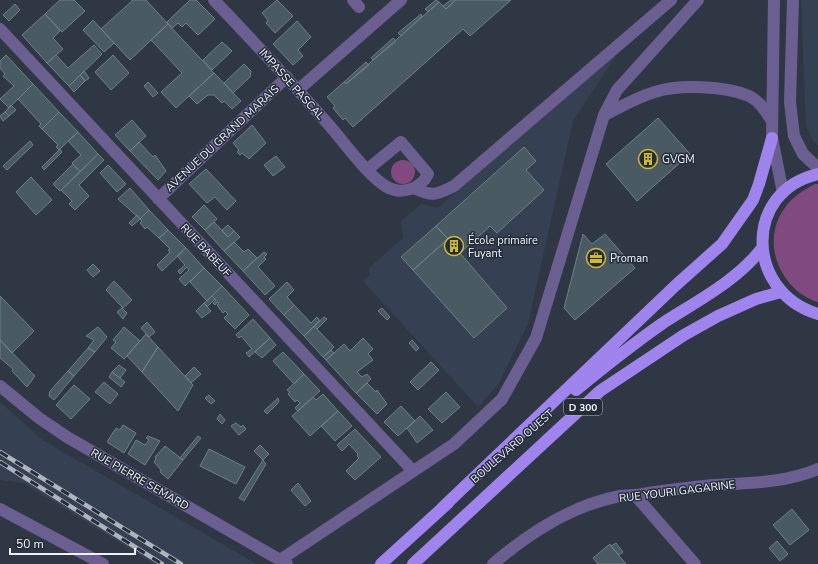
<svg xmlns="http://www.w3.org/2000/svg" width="818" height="564" viewBox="0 0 818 564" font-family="'Nunito Sans',sans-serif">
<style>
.built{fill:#354053}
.green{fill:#804a81}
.building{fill:#495a63;stroke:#6e8089}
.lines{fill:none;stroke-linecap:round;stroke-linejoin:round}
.minor{stroke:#6b5f92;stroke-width:12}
.major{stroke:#9e84ec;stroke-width:12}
.rail-casing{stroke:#aeb4bd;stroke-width:4.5}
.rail{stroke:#252d39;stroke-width:3;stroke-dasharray:9;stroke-linecap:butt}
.labels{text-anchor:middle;stroke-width:3;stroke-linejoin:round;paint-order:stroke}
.shield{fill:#252d39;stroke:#b2b8c2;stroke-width:1}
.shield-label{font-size:10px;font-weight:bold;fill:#eff4fc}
.street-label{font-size:11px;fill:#eff4fc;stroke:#252d39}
.poi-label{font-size:11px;fill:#eff4fc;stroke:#252d39;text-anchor:start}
</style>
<rect width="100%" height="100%" fill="#2f3744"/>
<!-- built -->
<path class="built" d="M801,0H818V145L813,141L806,126Z
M618,53L573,121L528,324L499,383L478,407L363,281L370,275L369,268L403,238L401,221L421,204L437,208Z
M0,402L44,441L257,564H154L23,483L0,480Z"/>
<!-- green -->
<path class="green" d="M391 172a12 12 0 1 1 24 0a12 12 0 1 1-24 0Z
M815,184H818V302C781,291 760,243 784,209C792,197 802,191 815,184Z"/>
<!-- building -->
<path class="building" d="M60,0H74L85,11L62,32L45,14Z
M133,0H146L168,24L130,60L101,29Z
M190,0H196L215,19L198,35L186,23L182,27L178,23L172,28L167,22Z
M277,0L293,16L275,33L266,23L268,20L262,13Z
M436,0L439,2L428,12L425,9Z
M451,0H456L446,9L443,6Z
M456,0H511L470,36L463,29L353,127L345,118L343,120L333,108L335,106L327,97L344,82L346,84L439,2L446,9Z
M15,4L20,10L9,21L3,15Z
M45,14L60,31L53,38L63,49L47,63L22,35Z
M421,14L422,16L401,36L398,33Z
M93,20L114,43L104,52L83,30Z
M297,21L311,37L298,50L303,56L293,65L273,44Z
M168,24L214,73L176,108L161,92L182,73L151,40Z
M393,38L396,41L373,60L371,58Z
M222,42L232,51L212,70L203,60Z
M94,45L102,54L69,86L47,63L56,55L68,68Z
M6,55L33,84L9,108L0,99L14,86L3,76L5,74L0,68V61Z
M113,55L129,73L111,90L95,72Z
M366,62L369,65L346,84L344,82Z
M244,64L251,71L250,77L233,93L224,83Z
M84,71L89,78L85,81L80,75Z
M214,73L241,101L232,109L224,101L222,103L214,95H208L197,104L189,96Z
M80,75L85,81L74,92L69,86Z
M148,82L158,93L153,97L144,86Z
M33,84L59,112L42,129L39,126L41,124L18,99Z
M11,105L16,110L9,116L5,112Z
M5,112L9,116L3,121L0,116Z
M59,112L78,132L59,150L56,147L58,145L42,129Z
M658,118L690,154L637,201L606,164Z
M132,120L146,136L130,151L115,135Z
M252,125L266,143L249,159L242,153L240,155L237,152L239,150L233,143Z
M78,132L98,154L80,172L72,163L81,155L68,141Z
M30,141L33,145L7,170L3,166Z
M139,142L153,157L155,155L166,171L158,180L130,151Z
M524,147L536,161L526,170L544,190L497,233L490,226L460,253L507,308L474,338L413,270L448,239L436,226Z
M60,149L62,152L44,170L42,167Z
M98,154L104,160L79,185L89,196L75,210L69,204L72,201L61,190Z
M276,156L285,167L273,176L264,165Z
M73,164L80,172L60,191L53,184Z
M108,165L126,184L117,192L100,173Z
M206,169L236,201L227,210L215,197L207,203L189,184Z
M31,177L52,200L36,215L16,192Z
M130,188L149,210L140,219L118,199Z
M204,205L217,219L205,230L192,217Z
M149,210L168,230L159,238L147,227L145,229L140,223L142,221L140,219Z
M137,215L140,219L132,226L129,223Z
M214,222L228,237L234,231L240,237L224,251L205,230Z
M228,225L234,231L228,237L222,230Z
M436,226L448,239L413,270L401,257Z
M168,230L186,248L162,271L157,265L170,252L168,250L170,249L159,238Z
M583,234L592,244L605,234L635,268L575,320L564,308Z
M234,242L244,252L248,249L257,258L243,271L224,251Z
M186,248L204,268L185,286L179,279L189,270L187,267L180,274L178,271L185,265L177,256Z
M264,252L267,254L264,257L266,259L258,267L275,286L265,295L243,271Z
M93,264L100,271L93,277L87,270Z
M204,268L222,286L207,301L190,282Z
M114,281L132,300L123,308L106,290Z
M287,282L294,290L287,297L294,305L284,315L269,299Z
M222,286L249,315L235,329L224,318L228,314L225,311L223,313L217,305L219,304L217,302L215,305L213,303L216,300L212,296Z
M0,296L34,331L12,353L0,340Z
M212,296L215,299L207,307L204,303Z
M204,303L211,311L202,318L196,311Z
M294,305L311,323L317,317L320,321L304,336L284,315Z
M122,308L127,313L123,319L117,312Z
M382,308L390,317L387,320L378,311Z
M324,317L327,319L317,329L314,326Z
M253,319L270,338L249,357L246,353L252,349L241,336L239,338L236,335Z
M147,322L155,332L149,337L141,328Z
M314,326L334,347L323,357L304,336Z
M98,327L107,337L95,352L88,348L94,340L86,336Z
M124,327L140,341L124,359L111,348L116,342L113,340Z
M146,334L158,347L142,372L127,356Z
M270,338L276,345L262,358L255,352Z
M363,338L373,349L368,354L373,360L357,372L362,377L367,374L371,379L356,393L326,360L344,344L350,351Z
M0,340L35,376L27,387L12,371L13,369L0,358Z
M412,340L419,348L416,351L409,343Z
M158,347L193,385L178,411L142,372Z
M88,348L95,352L74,376L68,371Z
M331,350L334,353L326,360L323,357Z
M283,352L304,374L294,384L273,361Z
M431,362L439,370L418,390L410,382Z
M119,365L126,370L120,378L112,372Z
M194,367L201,374L191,383L185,376Z
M68,371L74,376L54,400L49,396L50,391Z
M112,372L125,382L121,387L109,377Z
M304,374L320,391L298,411L295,408L300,403L297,400L295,402L288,394L290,392L287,390Z
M104,382L118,394L110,404L95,392Z
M367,383L376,392L377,390L387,404L377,414L356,393Z
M74,385L90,399L71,419L56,405Z
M446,392L460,407L442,423L428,409Z
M323,394L338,411L310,436L292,416L313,397L316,400Z
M209,395L215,401L211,404L205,398Z
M278,398L279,401L277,404L267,414L264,411Z
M401,406L415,421L398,436L384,422Z
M338,411L352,426L335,441L321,426Z
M220,414L225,420L222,424L217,419Z
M420,416L433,430L417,443L407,428Z
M236,423L241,427L243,425L246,429L239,435L231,426Z
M123,425L136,433L124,453L107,442L116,428L120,430Z
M355,429L381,457L355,480L346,471L359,458L357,456L358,454L349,444L342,451L337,445Z
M148,436L160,441L145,465L128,454L136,440L145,445L149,440L146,438Z
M198,436L201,438L183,460L180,458Z
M260,445L269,454L263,460L254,451Z
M165,446L183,460L168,479L160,472L161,470L154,462L156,459L155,457Z
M209,449L245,467L236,484L200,466Z
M263,460L266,464L244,501L239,498Z
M298,483L311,501L305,506L291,490Z
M792,509L809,530L790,545L773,525Z
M777,541L788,554L780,561L769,548Z
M616,543L623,552L619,555L611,546Z
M610,544L611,546L626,564H598L593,558Z"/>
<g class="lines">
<!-- minor -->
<path class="minor" d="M214,0C253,41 291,82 329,125C344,142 368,176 387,187C401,195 421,189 428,174L401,142L368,169
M353,0L359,7
M774,0L772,138L783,193
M793,0L790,102L794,136L803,154L818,168
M0,29L413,471
M298,90L401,0
M604,115C621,107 637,97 655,92C679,84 726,86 749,96C760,101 766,112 772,121
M414,188C433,197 436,195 454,186L671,0
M158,199L287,77
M0,386L39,418L67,437L287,564
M635,495L695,564
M0,509L103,564
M280,560L454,444L502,399L536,338L604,115L617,90L698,0
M493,564C529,533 573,505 620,496C629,495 639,495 648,493C670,490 692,487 714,485C749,483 785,483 818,469"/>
<!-- major -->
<path class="major" d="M818,174C743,191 745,292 818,314
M576,390C604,367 633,344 663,323C697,301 738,280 762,248
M442,508L676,285L722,244L753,200L759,184L772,138
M381,564L448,503
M413,564L600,391L684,335L718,316L756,299L781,292"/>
<defs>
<path id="rail" d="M0,452L181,564
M0,462L162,564"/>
</defs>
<!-- rail casing -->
<use href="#rail" class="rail-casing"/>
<!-- rail -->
<use href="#rail" class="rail"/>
</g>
<!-- icons -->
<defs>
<symbol id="building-ring" viewBox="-11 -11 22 22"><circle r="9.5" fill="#252d39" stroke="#d0b837" stroke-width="1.5"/><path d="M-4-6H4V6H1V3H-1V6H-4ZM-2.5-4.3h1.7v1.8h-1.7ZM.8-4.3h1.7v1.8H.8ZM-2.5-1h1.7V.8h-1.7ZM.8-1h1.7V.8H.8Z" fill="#d0b837"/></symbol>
<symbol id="office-ring" viewBox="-11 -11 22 22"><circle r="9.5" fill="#252d39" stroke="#d0b837" stroke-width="1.5"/><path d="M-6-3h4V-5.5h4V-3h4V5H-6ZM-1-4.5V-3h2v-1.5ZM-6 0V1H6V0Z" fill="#d0b837"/></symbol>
</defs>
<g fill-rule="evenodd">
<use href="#building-ring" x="637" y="148" width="22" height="22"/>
<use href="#building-ring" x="443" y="235" width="22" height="22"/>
<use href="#office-ring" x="585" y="247" width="22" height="22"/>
</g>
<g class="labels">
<!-- shield labels -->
<rect class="shield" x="564" y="399" width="38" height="16" rx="3"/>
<g class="shield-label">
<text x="583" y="411">D 300</text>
</g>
<!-- street labels -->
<g class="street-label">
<text transform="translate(292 84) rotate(48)" y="4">IMPASSE PASCAL</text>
<text transform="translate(222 138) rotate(-43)" y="4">AVENUE DU GRAND MARAIS</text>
<text transform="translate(206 250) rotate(47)" y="4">RUE BABEUF</text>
<text transform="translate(512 446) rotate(-41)" y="4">BOULEVARD OUEST</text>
<text transform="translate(140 479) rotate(30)" y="4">RUE PIERRE SEMARD</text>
<text transform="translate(677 491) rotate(-7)" y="4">RUE YOURI GAGARINE</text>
</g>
<!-- poi labels -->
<g class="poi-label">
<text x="662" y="163">GVGM</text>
<text x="468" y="244">École primaire<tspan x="468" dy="13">Fuyant</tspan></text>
<text x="610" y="262">Proman</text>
</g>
</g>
<!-- scale -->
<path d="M10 548v6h125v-6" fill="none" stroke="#eff4fc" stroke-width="2"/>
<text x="16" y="548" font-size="12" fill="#eff4fc" stroke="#252d39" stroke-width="3" paint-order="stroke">50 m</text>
</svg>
